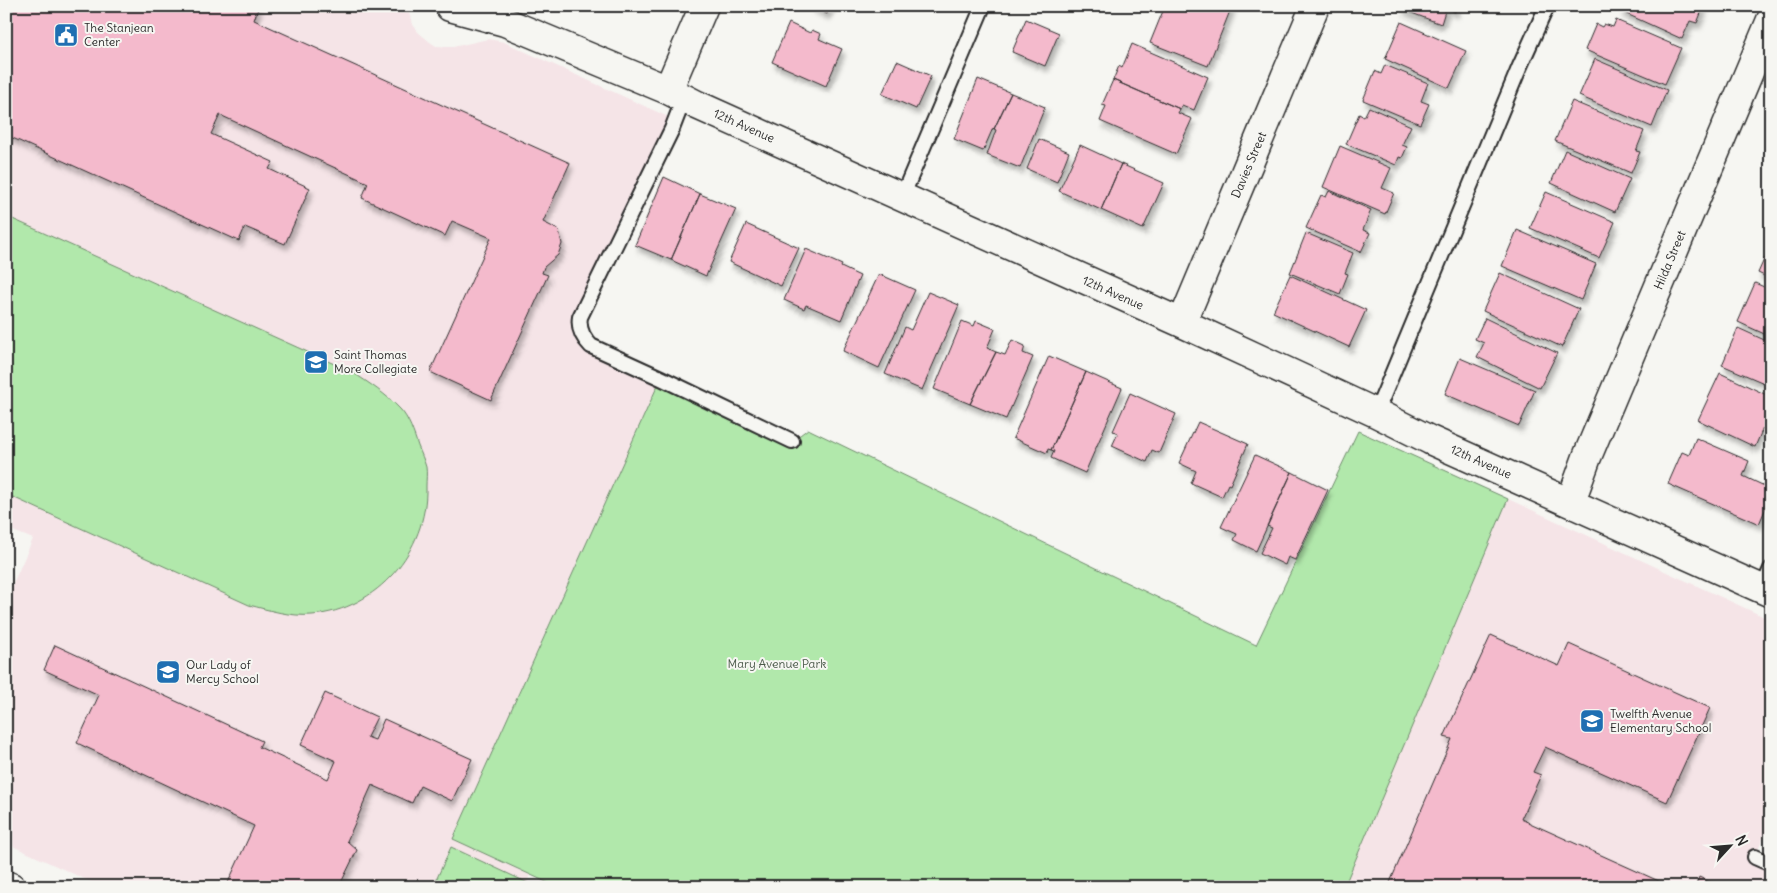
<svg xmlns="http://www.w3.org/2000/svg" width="1777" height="893" viewBox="0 0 1777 893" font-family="Delius,sans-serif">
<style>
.built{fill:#f5e4e7}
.green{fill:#b1e8ab;stroke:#6e8a6b}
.building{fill:#f4bacc;stroke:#2b2b2b;filter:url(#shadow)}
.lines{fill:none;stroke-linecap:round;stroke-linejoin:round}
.service-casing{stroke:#2b2b2b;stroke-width:18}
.minor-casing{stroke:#2b2b2b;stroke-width:31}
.primary-casing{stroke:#2b2b2b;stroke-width:31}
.service{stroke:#f6f6f2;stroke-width:14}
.minor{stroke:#f6f6f2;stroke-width:28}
.primary{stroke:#f6f6f2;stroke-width:28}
.labels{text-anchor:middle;stroke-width:4;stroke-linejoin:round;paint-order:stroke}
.poi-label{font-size:12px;fill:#2b2b2b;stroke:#f6f6f2;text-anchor:start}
.street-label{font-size:12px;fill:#2b2b2b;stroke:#f6f6f2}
.park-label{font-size:12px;fill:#4c5a4b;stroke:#f6f6f2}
</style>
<defs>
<filter id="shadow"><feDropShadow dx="3" dy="5.5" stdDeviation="2.5" flood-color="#0004"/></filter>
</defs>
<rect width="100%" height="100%" fill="#f6f6f2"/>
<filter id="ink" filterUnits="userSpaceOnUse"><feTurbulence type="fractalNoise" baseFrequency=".02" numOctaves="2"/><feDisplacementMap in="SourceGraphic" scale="10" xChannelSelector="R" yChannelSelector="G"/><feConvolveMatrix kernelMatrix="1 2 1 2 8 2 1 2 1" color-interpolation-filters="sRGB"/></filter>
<g filter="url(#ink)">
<!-- built -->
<path class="built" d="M6,6H407L412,23L418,32L430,42L436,46L453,47L488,39L504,42L675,120L581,332L585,340L661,378L453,839L530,875L525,887H102L6,843V599L33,539L6,528Z
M1508,499L1771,620V822L1755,856L1771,864V887H1340Z"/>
<!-- green -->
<path class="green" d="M6,216L352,372C369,383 386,394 400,409C409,418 414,434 418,446C421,453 424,460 426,467C427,473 426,480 426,486C428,550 377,610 312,615C291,617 269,610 249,605L6,494Z
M661,378L792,441L808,429L1256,645L1358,431L1508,499L1344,887H557L453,839Z
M451,847L528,883L526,887H433Z"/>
<!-- building -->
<path class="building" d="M6,6H259L254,20L570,163L543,222L559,230L562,244L558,255L544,267L542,273L548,275L491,400L430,372L491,238L452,221L445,236L362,198L368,183L220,115L211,134L273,162L269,169L310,188L285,244L245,227L239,241L6,135Z
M810,6H831L827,14Z
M1165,6H1232L1208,66L1150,43Z
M1402,6H1457L1455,12L1446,8L1441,24L1401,9Z
M1622,6H1704L1697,23L1690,21L1682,39L1620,11Z
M1026,19L1059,33L1045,66L1012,52Z
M1616,20L1681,48L1665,84L1585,50L1596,24L1602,27L1604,24L1613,27Z
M1401,22L1466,51L1449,88L1385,59Z
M789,23L810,33L812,30L821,34L819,39L842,49L826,86L772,62Z
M1132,44L1208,77L1194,110L1182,105L1180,109L1113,80L1119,66L1122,68Z
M1595,59L1667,90L1652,127L1579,96Z
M897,61L931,76L916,109L882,94Z
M1385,65L1428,83L1421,101L1429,104L1420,124L1363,100L1375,71L1381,74Z
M978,79L1011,93L994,129L993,128L983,151L954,139Z
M1113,80L1180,109L1178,113L1192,119L1176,154L1100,121L1106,106L1102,105Z
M1011,93L1045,107L1020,168L987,155L996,130L994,129Z
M1572,101L1644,131L1636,151L1640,152L1631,173L1555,141Z
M1369,107L1411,126L1402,145L1407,147L1402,158L1399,157L1396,165L1346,144L1359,114L1364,117Z
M1039,139L1069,152L1057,182L1027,169Z
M1080,145L1121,164L1101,210L1059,191Z
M1340,146L1391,168L1382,188L1394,193L1385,214L1323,187Z
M1565,150L1630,179L1615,212L1551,183Z
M1121,164L1164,183L1143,229L1101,210Z
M664,177L700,194L671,260L635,245Z
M1329,191L1371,210L1363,230L1370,233L1361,252L1306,228L1321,195L1326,197Z
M1546,192L1615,222L1599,258L1530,228Z
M700,194L736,209L706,276L671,260Z
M746,224L799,248L781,286L729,262Z
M1517,230L1596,264L1581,300L1502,266Z
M1306,233L1353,253L1345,273L1348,274L1340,294L1290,273Z
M1771,244V279L1758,273Z
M806,249L842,265L841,267L860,276L841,320L806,305L804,309L784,300Z
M1500,273L1579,309L1562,347L1483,311Z
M879,274L915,290L879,368L843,351Z
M1290,275L1366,310L1349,347L1273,312Z
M1755,283L1771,290V337L1738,322Z
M928,292L959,305L922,390L885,374L905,327L911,330Z
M1485,318L1557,353L1540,388L1477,357L1484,343L1475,339Z
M962,321L974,326L976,321L995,329L987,348L996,352L970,404L934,389Z
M1738,328L1771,343V386L1722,365Z
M1012,340L1025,346L1023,353L1033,357L1006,419L970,404L996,352L1005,355Z
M1049,356L1086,372L1051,450L1048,449L1047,453L1013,438Z
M1460,358L1535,390L1519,426L1445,394Z
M1086,372L1122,388L1085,473L1051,458L1054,451L1051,450Z
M1720,373L1771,397V432L1763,428L1755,447L1698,420Z
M1130,393L1176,414L1159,453L1152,450L1147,462L1112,446L1118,433L1113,431Z
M1198,422L1248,444L1230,485L1228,484L1222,497L1191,483L1196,471L1179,463Z
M1696,438L1749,461L1743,476L1771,489V496L1759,524L1668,484L1682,452L1689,455Z
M1255,455L1292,472L1256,551L1234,540L1237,534L1221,527Z
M1292,472L1328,490L1295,560L1288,557L1285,565L1260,553L1272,528L1267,526Z
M1491,635L1559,666L1569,644L1710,708L1667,802L1545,747L1533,772L1541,775L1521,819L1672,887H1388L1452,739L1444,737Z
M55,645L262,741L259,747L328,779L336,761L301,745L325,693L377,717L367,737L375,740L384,719L472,759L452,801L420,786L412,803L372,785L347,841L357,850L339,887H226L254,826L77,743L99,695L44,670Z
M1699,877L1721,887H1695Z"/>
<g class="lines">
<defs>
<path id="service" d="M684,98L672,129L580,317C578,329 583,338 591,346L661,378L792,441
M902,197L983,6
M1376,413L1520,66L1547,6
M1762,589L1771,569
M1755,857L1771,864"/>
<path id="minor" d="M450,7L505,22L668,90L697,105L1182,323L1376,413L1430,440L1771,593
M668,90L704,6
M1182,323L1315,6
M1571,501L1587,457L1771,20"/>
<path id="primary" d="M6,885L11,887"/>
</defs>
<!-- service casing -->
<use href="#service" class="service-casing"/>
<!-- minor casing -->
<use href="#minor" class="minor-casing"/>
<!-- primary casing -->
<use href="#primary" class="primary-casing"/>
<!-- service -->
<use href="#service" class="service"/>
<!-- minor -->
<use href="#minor" class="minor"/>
<!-- primary -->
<use href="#primary" class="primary"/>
</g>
</g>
<!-- icons -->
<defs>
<symbol id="civic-square" viewBox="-11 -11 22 22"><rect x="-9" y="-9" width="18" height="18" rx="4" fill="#1f6fb2" stroke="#f6f6f2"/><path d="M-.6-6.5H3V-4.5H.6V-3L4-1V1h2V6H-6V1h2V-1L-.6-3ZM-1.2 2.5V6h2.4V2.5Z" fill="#fff"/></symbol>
<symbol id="school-square" viewBox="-11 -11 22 22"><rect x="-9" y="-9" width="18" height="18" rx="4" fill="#1f6fb2" stroke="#f6f6f2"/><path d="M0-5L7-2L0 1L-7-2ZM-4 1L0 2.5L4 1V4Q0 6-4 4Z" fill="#fff"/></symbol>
</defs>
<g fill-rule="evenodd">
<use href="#civic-square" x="52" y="21" width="28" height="28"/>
<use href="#school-square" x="302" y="348" width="28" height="28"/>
<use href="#school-square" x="154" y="658" width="28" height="28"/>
<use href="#school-square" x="1578" y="707" width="28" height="28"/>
</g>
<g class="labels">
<!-- poi labels -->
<g class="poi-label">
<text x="84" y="32">The Stanjean<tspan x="84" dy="14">Center</tspan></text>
<text x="334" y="359">Saint Thomas<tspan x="334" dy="14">More Collegiate</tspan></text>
<text x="186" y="669">Our Lady of<tspan x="186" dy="14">Mercy School</tspan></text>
<text x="1610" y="718">Twelfth Avenue<tspan x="1610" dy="14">Elementary School</tspan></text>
</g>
<!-- street labels -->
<g class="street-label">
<text transform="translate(744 126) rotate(24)" y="4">12th Avenue</text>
<text transform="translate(1249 165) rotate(-67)" y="4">Davies Street</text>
<text transform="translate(1670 260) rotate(-67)" y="4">Hilda Street</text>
<text transform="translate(1113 293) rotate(24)" y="4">12th Avenue</text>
<text transform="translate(1481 462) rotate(24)" y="4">12th Avenue</text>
</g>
<!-- park labels -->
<g class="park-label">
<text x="777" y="668">Mary Avenue Park</text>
</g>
</g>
<!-- margin -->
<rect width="1777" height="893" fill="none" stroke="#f6f6f2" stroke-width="25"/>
<rect x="12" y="12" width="1752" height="868" fill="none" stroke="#2b2b2b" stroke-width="2" filter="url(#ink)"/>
<!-- north arrow -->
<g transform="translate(1730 846) rotate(64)" stroke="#f6f6f2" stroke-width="4" paint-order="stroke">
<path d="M0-4L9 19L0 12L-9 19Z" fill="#2b2b2b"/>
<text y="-8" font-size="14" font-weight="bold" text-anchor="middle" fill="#2b2b2b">N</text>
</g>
</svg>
